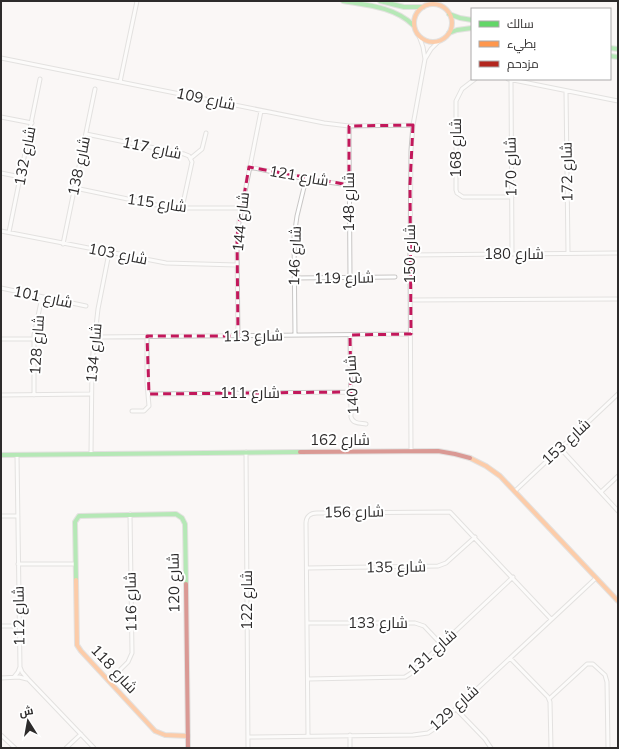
<svg xmlns="http://www.w3.org/2000/svg" width="619" height="749" viewBox="0 0 619 749" font-family="Mulish,Cairo,sans-serif">
<style>
.lines{fill:none;stroke-linecap:round;stroke-linejoin:round}
.street-casing{stroke:#c8c6c5;stroke-width:5}
.fast-casing{stroke:#c8c6c5;stroke-width:6}
.slow-casing{stroke:#c8c6c5;stroke-width:6}
.jam-casing{stroke:#c8c6c5;stroke-width:6}
.street{stroke:#fefefe;stroke-width:3}
.fast{stroke:#63d668;stroke-width:4}
.slow{stroke:#ff974d;stroke-width:4}
.jam{stroke:#b3261e;stroke-width:4}
.marked{fill:none;stroke:#c2185b;stroke-width:3;stroke-dasharray:8 5;stroke-linejoin:round}
.labels{text-anchor:middle;stroke-width:4;stroke-linejoin:round;paint-order:stroke}
.street-label{font-size:15px;fill:#2d2b2b;stroke:#fff}
</style>
<rect width="100%" height="100%" fill="#faf7f6"/>
<g class="lines">
<defs>
<path id="street" d="M419,36L423,47L425,59
M1,58L324,123L349,126L413,125
M475,79L462,89L456,101V190L457,193L463,197H512
M508,79L618,101
M511,79L512,254
M120,82L137,1
M566,91L568,253
M1,117L32,123
M349,126L350,278
M86,134L184,154L189,156L192,162L182,208
M191,158L202,149L206,133
M249,167L306,179L349,185
M1,173L21,177
M75,188L166,207L182,208H241
M1,231L166,263L237,265
M9,232L40,79
M63,244L95,89
M410,255L618,253
M294,278L395,277
M1,288L86,306
M410,300L618,299
M295,335L294,237L297,216L306,179
M350,335L351,417C353,424 360,423 366,424
M238,336L237,251L239,222L261,111
M95,337L411,334
M1,339H34
M149,394L351,392
M1,395L90,394
M34,395V335L42,297
M132,411H144L149,406L147,383V336
M560,448L618,511
M411,451L410,255L411,150L413,125L425,59L431,49L439,41
M246,452L248,748
M91,454L92,362L98,309L109,253
M17,455L20,667L22,672L28,679L94,748
M515,491L618,394
M601,492L618,476
M1,516H18
M18,564H75
M307,568L438,566L446,563L475,537
M307,623H415L424,626L441,644
M1,626H19
M510,658L548,697L550,702L551,748
M14,677L18,672L20,667
M1,678L19,677L27,679
M308,679L405,677L410,674L513,577
M109,681L128,662L132,653L130,514
M549,699L587,664H593L605,675L607,682L608,748
M456,709L485,739L491,748
M1,735L15,748
M350,735V748
M308,736L306,523C306,517 310,513 317,513L450,512L551,619
M248,737L413,735L428,733L434,729L596,578
M66,748L81,734"/>
<path id="fast" d="M343,1C367,5 395,7 413,25
M380,1L404,7H423
M449,14L460,18L472,20
M449,33L457,30L472,28
M610,48L618,49
M610,56L618,57
M1,455L300,452
M76,580L75,522L79,516L176,514L182,518L185,524L186,584"/>
<path id="slow" d="M414 23a19 19 0 1 1 38 0a19 19 0 1 1-38 0Z
M470,458L486,466L500,476L618,601
M76,580L77,645L81,651L155,731L165,735L188,736"/>
<path id="jam" d="M300,452L438,451L455,454L470,458
M186,584L188,748"/>
</defs>
<!-- street casing -->
<use href="#street" class="street-casing"/>
<!-- fast casing -->
<use href="#fast" class="fast-casing"/>
<!-- slow casing -->
<use href="#slow" class="slow-casing"/>
<!-- jam casing -->
<use href="#jam" class="jam-casing"/>
<!-- street -->
<use href="#street" class="street"/>
<!-- fast -->
<use href="#fast" class="fast"/>
<!-- slow -->
<use href="#slow" class="slow"/>
<!-- jam -->
<use href="#jam" class="jam"/>
</g>
<!-- marked area -->
<path d="M0 0H619V749H0ZM413,125L410,184L411,334L350,335L351,392L149,394L147,336H238L237,236L249,167L349,185V126Z" fill="#faf7f6" fill-opacity=".55" fill-rule="evenodd"/>
<path class="marked" d="M413,125L410,184L411,334L350,335L351,392L149,394L147,336H238L237,236L249,167L349,185V126Z"/>
<g class="labels">
<!-- street labels -->
<g class="street-label">
<text transform="translate(206 99) rotate(12)" y="5">شارع 109</text>
<text transform="translate(152 148) rotate(12)" y="5">شارع 117</text>
<text transform="translate(456 148) rotate(-90)" y="5">شارع 168</text>
<text transform="translate(25 156) rotate(-79)" y="5">شارع 132</text>
<text transform="translate(79 166) rotate(-78)" y="5">شارع 138</text>
<text transform="translate(511 167) rotate(-91)" y="5">شارع 170</text>
<text transform="translate(567 172) rotate(-91)" y="5">شارع 172</text>
<text transform="translate(299 176) rotate(10)" y="5">شارع 121</text>
<text transform="translate(349 202) rotate(-90)" y="5">شارع 148</text>
<text transform="translate(157 203) rotate(8)" y="5">شارع 115</text>
<text transform="translate(241 222) rotate(-84)" y="5">شارع 144</text>
<text transform="translate(118 254) rotate(11)" y="5">شارع 103</text>
<text transform="translate(410 254) rotate(-90)" y="5">شارع 150</text>
<text x="514" y="259">شارع 180</text>
<text transform="translate(295 256) rotate(-88)" y="5">شارع 146</text>
<text transform="translate(344 278) rotate(-1)" y="5">شارع 119</text>
<text transform="translate(43 297) rotate(12)" y="5">شارع 101</text>
<text transform="translate(253 336) rotate(-1)" y="5">شارع 113</text>
<text transform="translate(37 345) rotate(-86)" y="5">شارع 128</text>
<text transform="translate(94 353) rotate(-85)" y="5">شارع 134</text>
<text transform="translate(352 385) rotate(-93)" y="5">شارع 140</text>
<text x="250" y="398">شارع 111</text>
<text x="340" y="445">شارع 162</text>
<text transform="translate(566 442) rotate(-43)" y="5">شارع 153</text>
<text transform="translate(354 512) rotate(-1)" y="5">شارع 156</text>
<text transform="translate(396 567) rotate(-1)" y="5">شارع 135</text>
<text transform="translate(174 583) rotate(-91)" y="5">شارع 120</text>
<text transform="translate(247 600) rotate(-90)" y="5">شارع 122</text>
<text transform="translate(131 602) rotate(-91)" y="5">شارع 116</text>
<text transform="translate(19 616) rotate(-91)" y="5">شارع 112</text>
<text x="378" y="628">شارع 133</text>
<text transform="translate(432 652) rotate(-42)" y="5">شارع 131</text>
<text transform="translate(114 669) rotate(47)" y="5">شارع 118</text>
<text transform="translate(454 708) rotate(-42)" y="5">شارع 129</text>
</g>
</g>
<!-- border -->
<rect width="619" height="749" fill="none" stroke="#2d2b2b" stroke-width="4"/>
<!-- legend -->
<rect x="471" y="8" width="140" height="72" fill="#ffffff" stroke="#abaaaa"/>
<rect x="479" y="21" width="20" height="6" fill="#63d668" stroke="#abaaaa"/>
<text x="507" y="28" font-size="12" fill="#2d2b2b">سالك</text>
<rect x="479" y="41" width="20" height="6" fill="#ff974d" stroke="#abaaaa"/>
<text x="507" y="48" font-size="12" fill="#2d2b2b">بطيء</text>
<rect x="479" y="61" width="20" height="6" fill="#b3261e" stroke="#abaaaa"/>
<text x="507" y="68" font-size="12" fill="#2d2b2b">مزدحم</text>
<!-- north arrow -->
<g transform="translate(28 721) rotate(349)" stroke="#ffffff" stroke-width="3" paint-order="stroke">
<path d="M0-3L7 15L0 10L-7 15Z" fill="#2d2b2b"/>
<text y="-6" font-size="11" font-weight="bold" text-anchor="middle" fill="#2d2b2b">ش</text>
</g>
</svg>
